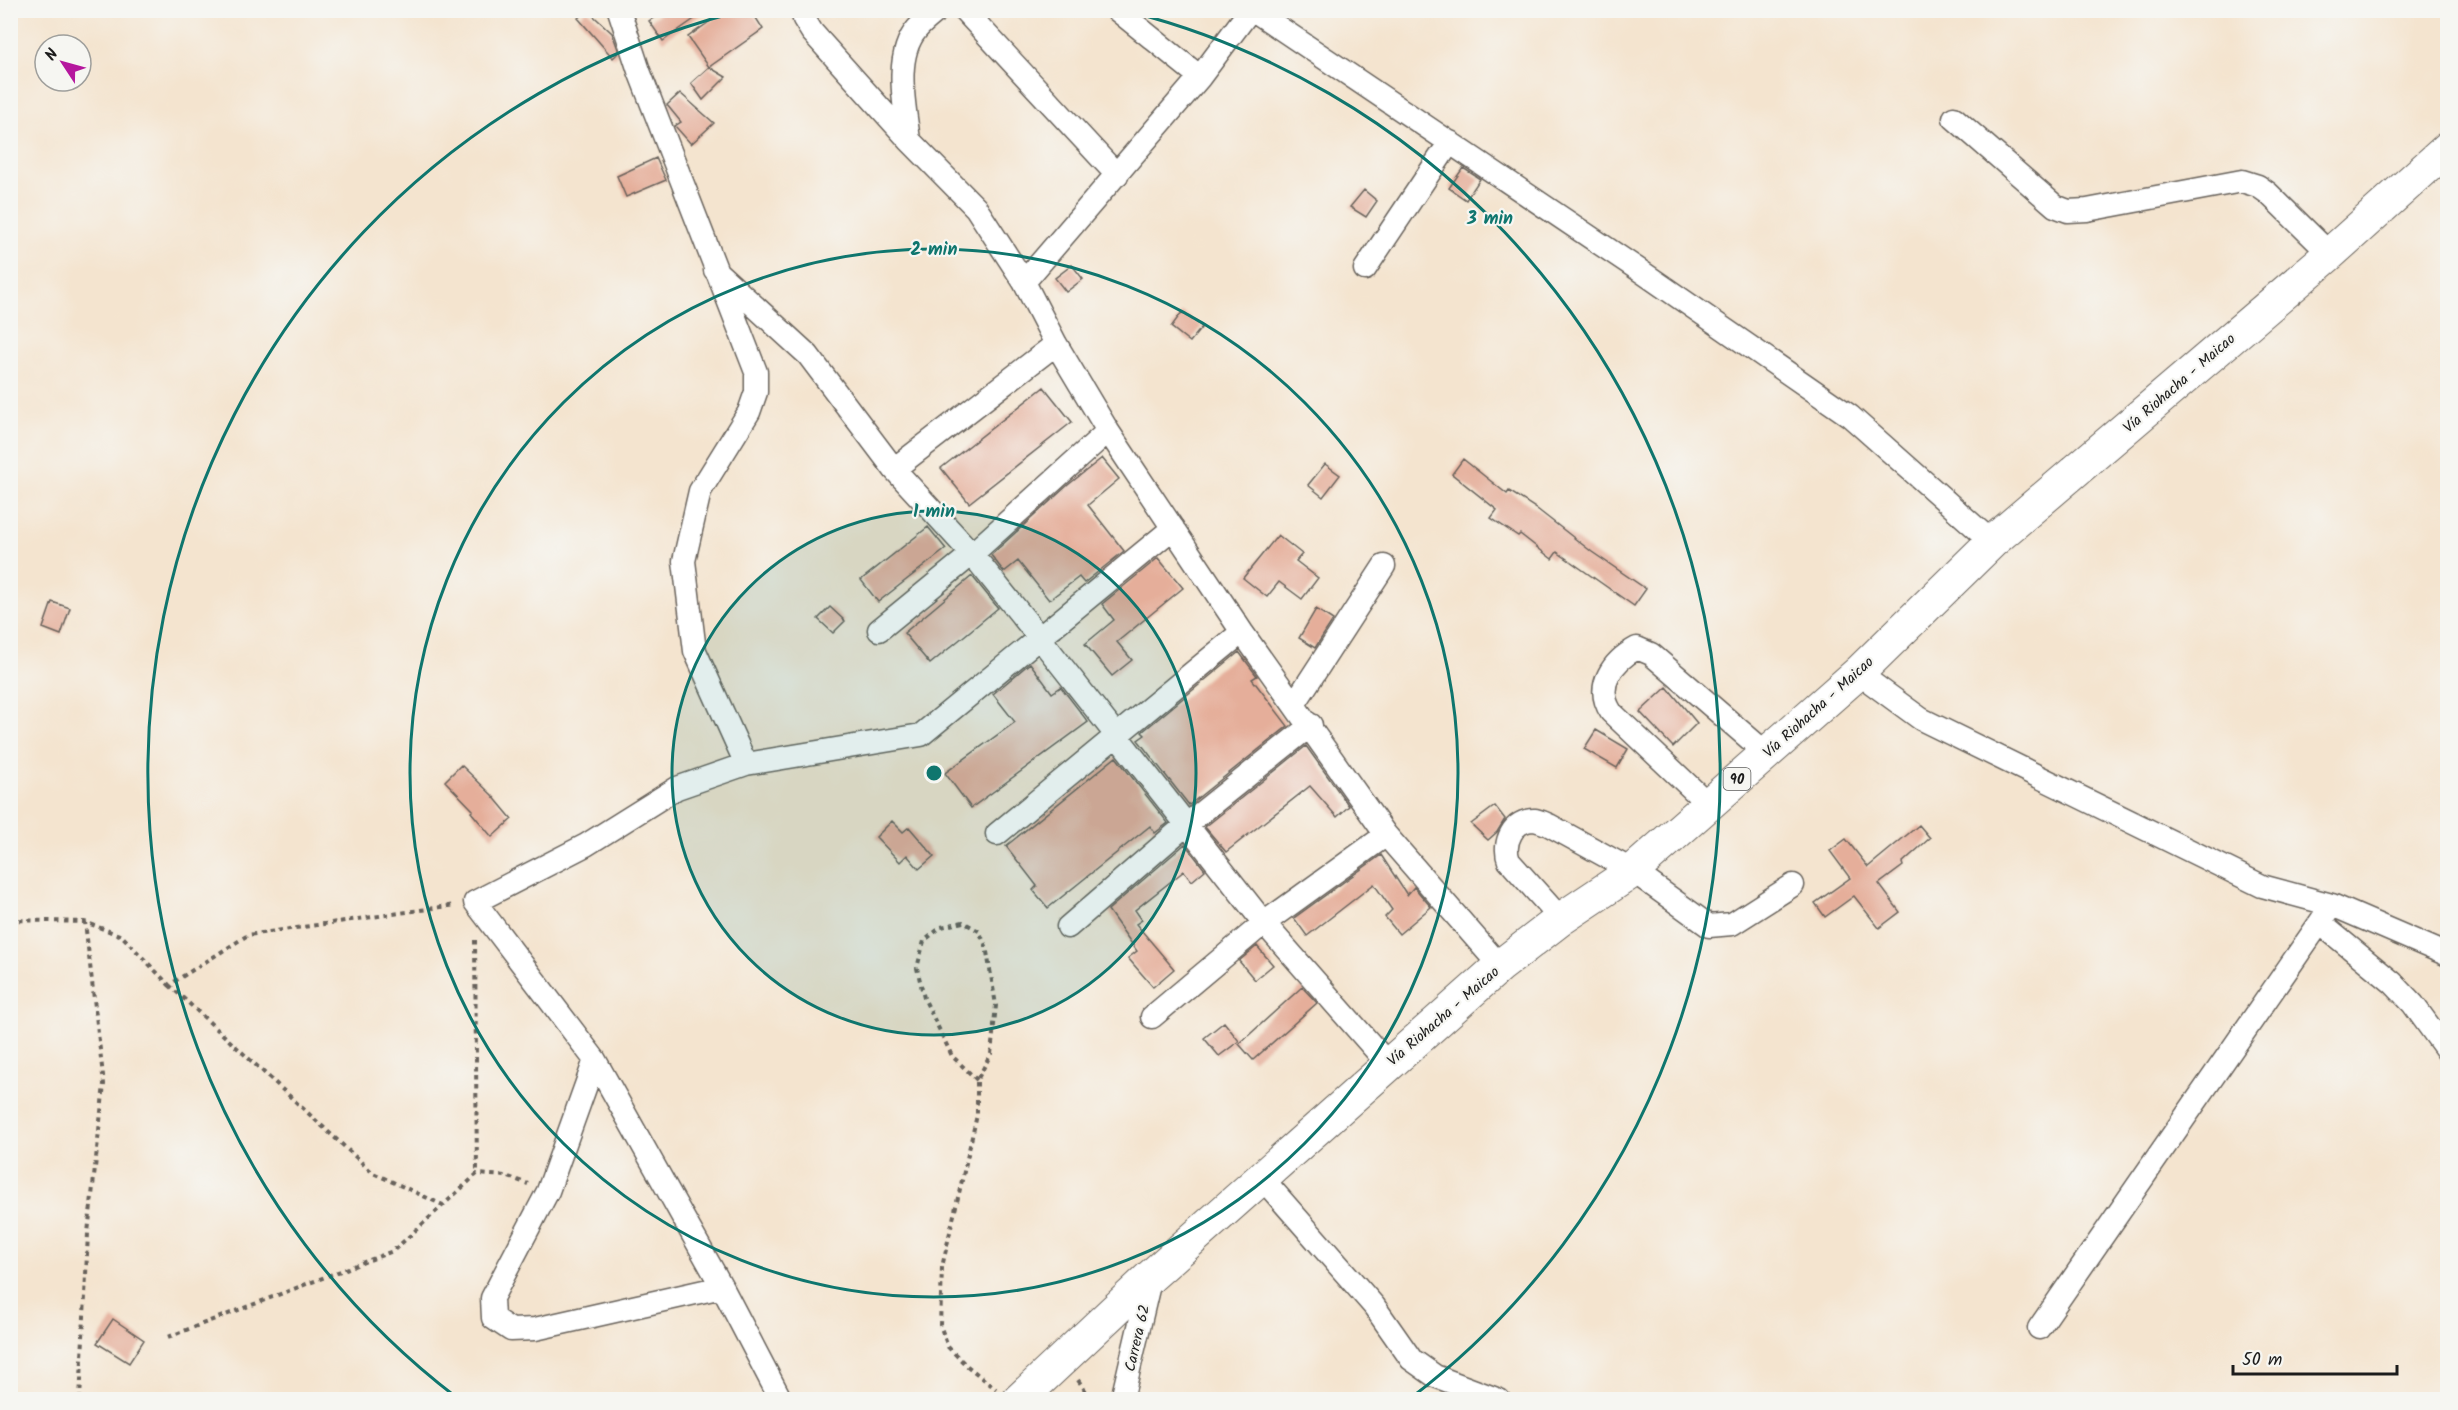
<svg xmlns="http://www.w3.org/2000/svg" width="2458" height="1410" viewBox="0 0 2458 1410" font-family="Kalam,sans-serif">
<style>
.building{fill:#e5ae9a}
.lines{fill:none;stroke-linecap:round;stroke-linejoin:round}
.minor-casing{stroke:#68625b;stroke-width:25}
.highway-casing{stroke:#68625b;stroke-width:35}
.path{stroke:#68625b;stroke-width:4;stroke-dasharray:4.5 4.5;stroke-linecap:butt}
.minor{stroke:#fff;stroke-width:22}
.highway{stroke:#fff;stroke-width:33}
.ring{fill:none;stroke:#0f766e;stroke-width:3}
.labels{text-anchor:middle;stroke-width:4.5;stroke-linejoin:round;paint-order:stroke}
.shield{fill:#f6f6f2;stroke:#5d5d5c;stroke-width:1.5}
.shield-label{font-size:14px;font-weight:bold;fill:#1c1c1c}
.street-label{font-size:15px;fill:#1c1c1c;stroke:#f6f6f2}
.centre{fill:#0f766e;stroke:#f6f6f2;stroke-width:3}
.ring-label{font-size:18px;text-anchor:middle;font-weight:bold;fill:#0f766e;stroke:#f6f6f2;stroke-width:4.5;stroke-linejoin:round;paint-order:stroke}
</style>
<rect width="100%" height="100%" fill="#f6f6f2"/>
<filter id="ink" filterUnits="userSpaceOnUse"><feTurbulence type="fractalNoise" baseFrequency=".0167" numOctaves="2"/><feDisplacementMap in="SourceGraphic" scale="12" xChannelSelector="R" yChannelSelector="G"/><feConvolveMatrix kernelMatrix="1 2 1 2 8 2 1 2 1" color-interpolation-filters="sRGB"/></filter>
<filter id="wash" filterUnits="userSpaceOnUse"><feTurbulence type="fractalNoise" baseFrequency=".008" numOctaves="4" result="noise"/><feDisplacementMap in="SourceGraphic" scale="24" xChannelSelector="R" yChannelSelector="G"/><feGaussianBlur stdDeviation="1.35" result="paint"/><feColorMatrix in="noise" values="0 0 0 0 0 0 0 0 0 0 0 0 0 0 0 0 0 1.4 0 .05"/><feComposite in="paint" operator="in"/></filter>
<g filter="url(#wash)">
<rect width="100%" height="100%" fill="#f4e4cf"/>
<g id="blocks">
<!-- building -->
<path class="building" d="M587,10L612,33L619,52L613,58L578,18Z
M665,10H707L663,41L649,21Z
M726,10H751L763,29L709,67L688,37Z
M709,67L726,77L703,100L691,83Z
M680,93L714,123L691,144L675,126L681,122L667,105Z
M656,158L666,180L626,197L617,176Z
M1463,168L1480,179L1466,200L1449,188Z
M1364,190L1377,201L1366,217L1350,207Z
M1072,265L1083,279L1066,292L1055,278Z
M1182,312L1202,327L1190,342L1171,327Z
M1044,387L1072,422L969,503L941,468Z
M1102,458L1119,479L1088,505L1124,551L1084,583L1079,577L1049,600L1018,561L1004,572L991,555L1068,485Z
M1463,459L1507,494L1509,491L1537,509L1592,552L1646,589L1634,606L1557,552L1552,559L1520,534L1518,536L1491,518L1497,510L1452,474Z
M1325,464L1340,475L1323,497L1308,485Z
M928,527L946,549L878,602L861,580Z
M1278,535L1302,554L1296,561L1318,578L1302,599L1279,582L1267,597L1243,578Z
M1158,558L1183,588L1117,642L1132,660L1112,676L1085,644L1114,620L1102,604Z
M972,576L998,608L930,664L904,633Z
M52,602L70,608L61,635L43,628Z
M830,607L845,621L833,633L818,619Z
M1316,609L1333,620L1315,648L1299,638Z
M1239,652L1257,676L1252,679L1288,726L1189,805L1138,740L1145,735L1142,732Z
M1030,663L1052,693L1061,687L1088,722L971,808L945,773L1015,722L993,694Z
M1667,687L1697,723L1673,747L1640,712Z
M1596,730L1628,749L1617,768L1584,749Z
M1306,746L1349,806L1337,817L1310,786L1226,852L1205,827Z
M1116,757L1168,823L1155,833L1150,826L1048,908L1033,890L1037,886L1006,846Z
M461,765L492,795L512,819L492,837L471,812L473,810L445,781Z
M1495,806L1505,819L1497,832L1488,840L1471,824Z
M892,821L903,832L909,827L934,856L919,869L907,855L900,862L876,837Z
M1919,825L1930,838L1902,863L1903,866L1879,884L1900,912L1879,928L1854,896L1825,917L1815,903L1850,878L1830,851L1846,839L1868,867Z
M1185,844L1205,870L1192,881L1184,871L1135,910L1142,920L1136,924L1174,969L1153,987L1128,958L1137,951L1108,910Z
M1381,855L1407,895L1414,887L1431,907L1399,934L1385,917L1392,910L1374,884L1307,936L1294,918Z
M1257,946L1273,965L1255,980L1239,961Z
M1302,987L1317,1003L1253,1060L1239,1044Z
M1224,1022L1239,1041L1219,1056L1204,1038Z
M113,1319L144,1340L129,1363L97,1343Z"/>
</g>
</g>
<g filter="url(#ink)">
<use href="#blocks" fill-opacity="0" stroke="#68625b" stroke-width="1.5"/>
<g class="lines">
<defs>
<path id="minor" d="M619,10L639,71L756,372V392L749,412L700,491L684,561L695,651L746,764
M802,10L804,19L812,32L909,140L976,208L1024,282L1056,344L1108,431L1242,632L1386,835L1500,966
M964,10L1117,175
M1117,10L1200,77
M1253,10L1642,272L1850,416L1992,542
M1954,118L2055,206L2068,211L2087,210L2242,181L2258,186L2268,193L2330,254
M909,140C905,107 893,57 917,29C923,22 931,16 938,10
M1365,269L1450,142
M715,270L808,355L894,469L972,554L1039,637L1264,923L1388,1064
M1024,282L1200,77L1250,10
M894,469L1056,344
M879,630L972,554L1108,431
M1858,673L1921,719L2262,886L2332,905L2448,955
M1295,703L1384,566
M1708,804L1611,712C1594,686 1613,661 1637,648L1651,654L1766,753
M997,834L1242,632
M1561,919L1509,861C1502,843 1513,819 1535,820C1539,821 1545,823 1549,825L1633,871L1709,926L1732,924L1793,885
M2320,923L2393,983L2413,1004L2448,1052
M1068,927L1187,824L1311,725
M1152,1017L1264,923L1386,835
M595,1060L548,1191L492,1298L493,1318L511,1330L535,1329L722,1287
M1262,1178L1374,1306L1411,1359L1435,1376L1499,1400
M2039,1328L2332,905
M781,1400L722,1287L595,1060L475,902L586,845L677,788L746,764L921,735L1173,528
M1124,1400L1123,1395L1151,1276"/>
<path id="highway" d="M1019,1400L1151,1276L1500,966L1561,919L1633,871L1858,673L1992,542L2330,254L2448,148"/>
</defs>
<!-- minor casing -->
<use href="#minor" class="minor-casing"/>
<!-- highway casing -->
<use href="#highway" class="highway-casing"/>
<!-- path -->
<path class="path" d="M10,920L85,922
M475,940L477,1174
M169,985L373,1173L443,1205
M977,1080L952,1056L924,998L917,968L924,941L941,927L963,922L979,931L986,946L996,1005L991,1054L977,1080V1115L942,1267L940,1325L948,1347L966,1365L996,1389
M168,1337L393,1251L477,1174L506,1176L528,1184
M1078,1380L1092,1400
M80,1400L88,1233L104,1084L85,922L122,936L169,985L248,935L455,905"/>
<!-- minor -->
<use href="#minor" class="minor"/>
<!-- highway -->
<use href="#highway" class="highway"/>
</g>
</g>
<!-- distance rings -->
<circle cx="934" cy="773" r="262" fill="#0f766e" fill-opacity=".12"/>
<g class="ring">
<circle cx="934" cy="773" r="262"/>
<circle cx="934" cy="773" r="524"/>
<path d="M456 1397A786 786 0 0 1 737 12M1131 12A786 786 0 0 1 1412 1397"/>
</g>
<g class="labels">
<!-- shield labels -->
<rect class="shield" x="1723.5" y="768" width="27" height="22" rx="4.5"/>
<g class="shield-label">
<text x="1737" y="784">90</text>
</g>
<!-- street labels -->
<g class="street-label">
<text transform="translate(2179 383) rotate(-41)" y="5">Vía Riohacha - Maicao</text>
<text transform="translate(1818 707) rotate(-42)" y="5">Vía Riohacha - Maicao</text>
<text transform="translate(1443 1016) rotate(-41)" y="5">Vía Riohacha - Maicao</text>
<text transform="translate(1137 1338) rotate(-77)" y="5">Carrera 62</text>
</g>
</g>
<circle cx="934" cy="773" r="9" class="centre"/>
<g class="ring-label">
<text x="1490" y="224">3 min</text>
<text x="934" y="255">2 min</text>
<text x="934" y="517">1 min</text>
</g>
<!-- margin -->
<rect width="2458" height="1410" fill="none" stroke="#f6f6f2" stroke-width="36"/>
<!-- north arrow -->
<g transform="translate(63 63) rotate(306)"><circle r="28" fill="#f6f6f2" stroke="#9f9f9c" stroke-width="1.5"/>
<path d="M0-4.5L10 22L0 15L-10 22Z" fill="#b5179e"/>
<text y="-9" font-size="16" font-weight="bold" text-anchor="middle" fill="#1c1c1c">N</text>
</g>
<!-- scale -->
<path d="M2233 1365v9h164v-9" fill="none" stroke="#1c1c1c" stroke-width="3"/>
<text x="2242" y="1365" font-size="18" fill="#1c1c1c" stroke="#f6f6f2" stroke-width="4.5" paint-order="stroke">50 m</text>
</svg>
